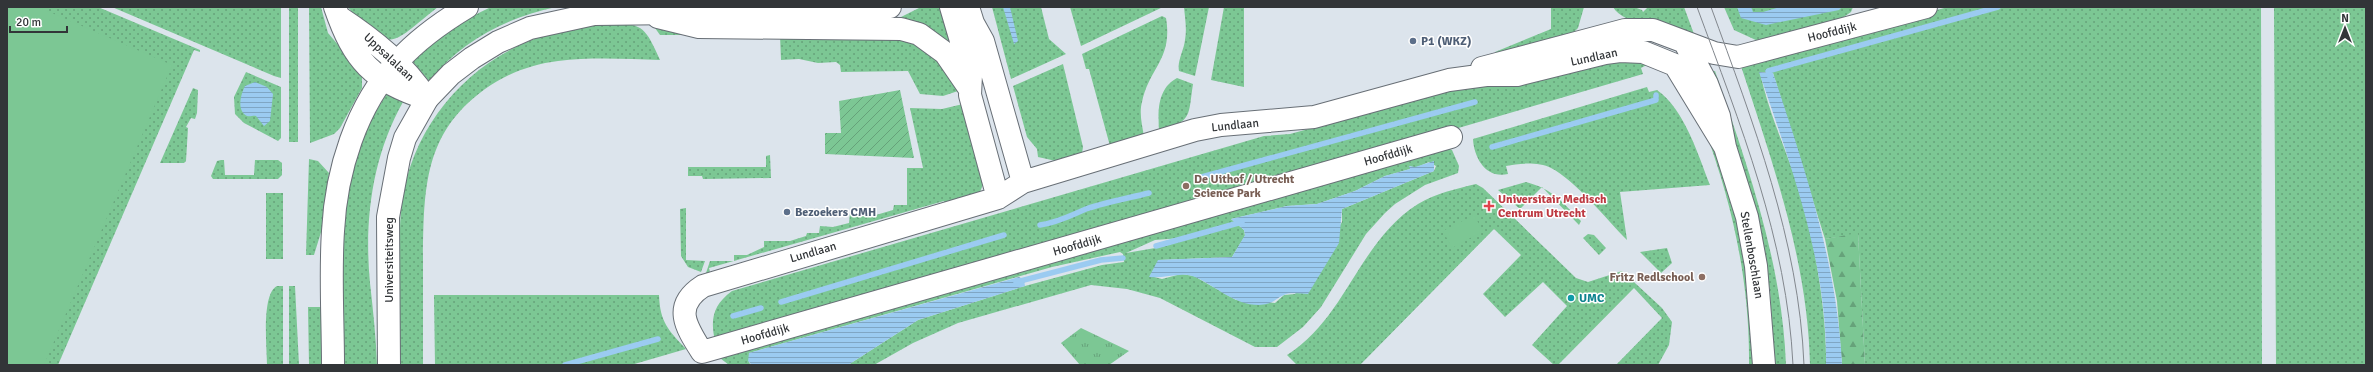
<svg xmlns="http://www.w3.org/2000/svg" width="2373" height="372" viewBox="0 0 2373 372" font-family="Signika,sans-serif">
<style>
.grass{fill:url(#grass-dots);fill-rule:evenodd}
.forest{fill:url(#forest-firs)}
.park{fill:url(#park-tufts)}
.garden{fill:url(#garden-furrows)}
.pitch{fill:#7cc794}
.water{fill:url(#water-rules)}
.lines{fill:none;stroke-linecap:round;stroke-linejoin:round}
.stream{stroke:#9bcbf1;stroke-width:5.5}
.minor-casing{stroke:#686f76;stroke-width:24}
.major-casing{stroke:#686f76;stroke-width:24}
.minor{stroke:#fff;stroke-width:22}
.major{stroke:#fff;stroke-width:22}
.tram{stroke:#82878d;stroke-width:1}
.service-dot{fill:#5c6f8a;stroke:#fff;stroke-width:1.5}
.education-dot{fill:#8d6e63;stroke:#fff;stroke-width:1.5}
.health-dot{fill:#e0444e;stroke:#fff;stroke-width:1.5}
.culture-dot{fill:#0f9aa8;stroke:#fff;stroke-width:1.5}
.labels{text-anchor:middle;stroke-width:3;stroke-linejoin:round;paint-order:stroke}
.street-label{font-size:12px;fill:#323538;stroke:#fff}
.service-label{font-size:12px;font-weight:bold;fill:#4e5e75;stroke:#fff;text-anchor:start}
.education-label{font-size:12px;font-weight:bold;fill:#785e54;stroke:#fff;text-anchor:start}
.health-label{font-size:12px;font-weight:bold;fill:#be3a42;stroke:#fff;text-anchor:start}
.culture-label{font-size:12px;font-weight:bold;fill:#0d838f;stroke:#fff;text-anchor:start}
</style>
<defs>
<pattern id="grass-dots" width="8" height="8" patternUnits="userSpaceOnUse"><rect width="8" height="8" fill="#7cc794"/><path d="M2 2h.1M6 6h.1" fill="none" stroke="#66a27a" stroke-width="1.8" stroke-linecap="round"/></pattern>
<pattern id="forest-firs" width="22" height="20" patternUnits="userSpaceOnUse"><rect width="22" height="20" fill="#7cc794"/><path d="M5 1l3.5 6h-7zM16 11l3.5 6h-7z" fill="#66a27a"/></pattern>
<pattern id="park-tufts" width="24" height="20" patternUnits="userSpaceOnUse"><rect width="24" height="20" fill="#7cc794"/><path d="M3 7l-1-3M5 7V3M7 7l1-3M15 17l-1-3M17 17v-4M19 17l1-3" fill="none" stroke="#66a27a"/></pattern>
<pattern id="garden-furrows" width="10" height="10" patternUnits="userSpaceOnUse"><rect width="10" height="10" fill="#7cc794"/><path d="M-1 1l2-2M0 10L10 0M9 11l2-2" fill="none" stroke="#66a27a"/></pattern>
<pattern id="water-rules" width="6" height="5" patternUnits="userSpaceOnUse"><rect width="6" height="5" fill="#9bcbf1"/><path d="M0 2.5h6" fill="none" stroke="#7fa6c4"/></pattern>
</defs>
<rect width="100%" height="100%" fill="#dce4ec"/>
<!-- grass -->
<path class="grass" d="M7,7H98L200,50V52L194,50L58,365H7Z
M112,7H281V78L274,76Z
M289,7H298V142H289Z
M309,7H321L328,33L362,73V88L340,128L334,134L310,143Z
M348,7H438C394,41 390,59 348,7Z
M491,7H556C505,18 462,41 429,81L413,62C436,39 462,20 491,7Z
M921,7H946L953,45L931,30L899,18Z
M992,7H1041L1049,39L1066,54L1011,79Z
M1070,7H1163L1081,46Z
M1184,7H1209L1195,76L1179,71C1177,61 1184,50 1185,40C1187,29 1185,18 1184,7Z
M1224,7H1244V87L1211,80Z
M1551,7H1584L1578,28L1572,34L1498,58L1495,52L1551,29Z
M1613,7H1634L1642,10L1643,12L1648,7H1684L1694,34C1673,30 1624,26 1613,7Z
M1724,7H1853L1851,12L1832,25L1758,41L1734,30Z
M1948,7H2261L2262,365H1865L1858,234L1825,239L1773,73L1760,72C1768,112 1788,154 1800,193C1815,241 1827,315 1826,365H1810C1808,261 1772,161 1740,63Z
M2274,7H2366V365H2276Z
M1162,16L1166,18C1173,59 1149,68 1142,102C1139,113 1142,125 1144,136L1110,146L1089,69H1086L1082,54Z
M603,24C642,23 644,24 660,60C627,59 591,57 558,61C532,64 506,74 485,89C424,133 424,188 423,256C423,292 423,329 423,365H400C400,333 400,300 400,268C400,246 399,224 402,202C413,123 471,58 546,35C565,29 584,27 603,24Z
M655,28L894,32L938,57L958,91L943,96L920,94L908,71L841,72L840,65L836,62L818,63L799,59L781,60L780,35H660Z
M1615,55L1656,60L1641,68L1643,74L1157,216L715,341C710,319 713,305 732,291L1264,136L1290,134L1451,90Z
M1063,64L1083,147L1082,153L1056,161L1038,157L1037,149L1027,137L1013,86Z
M1715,71C1748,167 1782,262 1786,365H1774L1770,290L1758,229L1709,72Z
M246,72L281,87V138L278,141L244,123L235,114L234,97Z
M1177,78L1193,84C1188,116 1193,121 1159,131C1158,111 1157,89 1177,78Z
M1647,87L1649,92L1657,90C1685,110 1698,155 1710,185L1620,192L1627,240C1607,220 1575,180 1551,168C1539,162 1519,163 1506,166L1508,174C1486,179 1474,158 1473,139Z
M193,88L198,90L197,113L195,119L191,118L186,127L188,128L186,161L184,163H160Z
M388,92L402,99L403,102C372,157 364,221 370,283C373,310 376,337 377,365H344C344,292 336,213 361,143C367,125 378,108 388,92Z
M963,104L984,182L980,192L945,206L944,201L709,268L710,273H706L710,261H734V255H747L764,247V241H790L806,236L807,233H819L820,226L833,227L849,223L850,213H876V215L893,210L894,205H907V168H923L910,108L942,109Z
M1705,130C1740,200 1752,287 1752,365H1749C1750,284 1733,206 1705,130Z
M1445,147L1452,150L1459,166L1458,173L1425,185L1395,204L1385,213L1366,234L1321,307L1303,327L1277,347H1255L1160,298L1127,289L1091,285L958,323L913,343L874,365H848L918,320L1025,286L1102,265L1124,262L1123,254L1120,252L1052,267L749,353V363L752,365H729L716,355ZM1429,162L1436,166L1434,171L1342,209V222L1295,294L1284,295L1275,303L1236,300L1194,276L1181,274L1162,279L1150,276L1159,260L1232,257L1245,236L1244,230L1231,219L1287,206L1317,204L1355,191L1385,176L1410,169V166L1415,168ZM1195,237L1161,247L1126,253L1155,240Z
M770,155L771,178L703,179L702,176H688V167H766V156Z
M309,159L318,161L329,173L322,229L314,255H306Z
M221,160H224L225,175H254L255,160H278L282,163V175L278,179H213L211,176L217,161Z
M1526,182C1553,189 1562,202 1581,221L1579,225L1542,187L1520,209L1498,190Z
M1476,184L1483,188L1576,278L1588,282L1622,271L1662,308L1672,322L1669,345L1658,365H1616L1662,318L1634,288L1558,365H1554L1532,345L1567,306L1543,282L1505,317L1483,294L1521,255L1494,229L1360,365H1297L1287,355C1347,317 1358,242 1418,204C1436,193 1456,189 1476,184Z
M266,193H283V259H266Z
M686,208V260L705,261L701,272L688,267L681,256L680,209Z
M1588,234L1594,235L1606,248L1599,255L1583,238Z
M1667,248L1672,263L1661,273L1640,252Z
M277,286H283V365H267C267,349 261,294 277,286Z
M289,286H295L299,365H289Z
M434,295H659C660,322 668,330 686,349L631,365H435Z
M308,307H323V365H309Z"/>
<!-- forest -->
<path class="forest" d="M1858,233L1865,365H1842L1837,301L1825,239Z"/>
<!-- park -->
<path class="park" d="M1081,328L1129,351L1109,365H1080L1061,343Z"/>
<!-- garden -->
<path class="garden" d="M900,90L914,158L825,154V133H841L839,101Z"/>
<!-- pitch -->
<path class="pitch" d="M7,7H38L172,65L44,365L7,364Z
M1474,215L1483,231L1452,248L1443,231Z"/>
<!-- water -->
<path class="water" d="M1003,7H1010L1018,41L1014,44Z
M1737,7H1751L1753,12H1763L1780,7H1842L1839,10L1766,25L1741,18Z
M1759,72L1773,73C1805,169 1837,263 1842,365H1826C1828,264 1791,166 1759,72Z
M255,82L267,87L273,94L270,121L264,126L256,116C253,115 251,117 247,116C236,110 241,94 245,86Z
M1434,161V171L1342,209L1339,243L1308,294C1301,294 1290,292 1284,295C1273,300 1274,304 1259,305C1234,305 1216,286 1195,277C1182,271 1164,279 1149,277L1158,260L1232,257L1245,235L1244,230L1231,219L1287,206L1317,204L1355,191L1385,176L1410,169L1409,166L1415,167Z
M1019,277L1024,280L1025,286L918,320L848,365H752L748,361L749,353Z"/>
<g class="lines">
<!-- stream -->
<path class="stream" d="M1771,80L1768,71L1998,7
M1492,147L1656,100V95
M1198,178L1475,102
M1040,225C1059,222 1069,216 1086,209C1106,202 1129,198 1149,193
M1156,246L1242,222
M1016,282L1101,260L1123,258
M781,302L1004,235
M733,316L761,308
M565,365L658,339"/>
<defs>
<path id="minor" d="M335,7C354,62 372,80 427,99
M951,7L971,75L970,95L998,198
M968,7L973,23L983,41L1023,182
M339,17C374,40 404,64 427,99
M658,17L699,27L901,29L919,34L945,53L969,88
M1685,43L1707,84L1719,116L1725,147L1747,217L1756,266L1764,365
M1482,68L1625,30H1653L1714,53L1738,57L1926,7
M1451,137L702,352C686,327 672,306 703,286L998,198L1023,182L1195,130L1221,125L1314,117L1449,80L1486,75H1517L1605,53L1620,51L1643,52L1675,65L1725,147"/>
<path id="major" d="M333,365C333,321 330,275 333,231C336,172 356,105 398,61C418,39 442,22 467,7
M389,365L388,217L399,158L405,138L427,99L451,74L472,58L498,42L530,28L594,14L841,11L890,7"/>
</defs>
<!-- minor casing -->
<use href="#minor" class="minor-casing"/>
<!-- major casing -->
<use href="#major" class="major-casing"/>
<!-- minor -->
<use href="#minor" class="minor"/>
<!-- major -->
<use href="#major" class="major"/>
<!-- tram -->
<path class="tram" d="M1697,7C1740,124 1787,239 1793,365
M1711,7C1753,123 1799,240 1804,365"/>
</g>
<!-- markers -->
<g class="service-dot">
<circle cx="1413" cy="41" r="4"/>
<circle cx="787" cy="212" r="4"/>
</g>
<g class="education-dot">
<circle cx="1186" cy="186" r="4"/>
<circle cx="1702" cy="277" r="4"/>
</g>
<path class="health-dot" d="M1487 200h4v4h4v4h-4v4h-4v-4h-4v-4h4z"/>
<circle class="culture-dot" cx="1571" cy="298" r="4"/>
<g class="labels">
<!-- street labels -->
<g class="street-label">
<text transform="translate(1832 32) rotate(-14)" y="4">Hoofddijk</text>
<text transform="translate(389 57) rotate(43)" y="4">Uppsalalaan</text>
<text transform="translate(1594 57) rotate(-12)" y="4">Lundlaan</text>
<text transform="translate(1235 125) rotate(-6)" y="4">Lundlaan</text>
<text transform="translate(1388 155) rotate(-16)" y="4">Hoofddijk</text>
<text transform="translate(1077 245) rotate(-16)" y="4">Hoofddijk</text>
<text transform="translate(813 252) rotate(-16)" y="4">Lundlaan</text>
<text transform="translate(1752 255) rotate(80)" y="4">Stellenboschlaan</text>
<text transform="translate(389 260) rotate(-90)" y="4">Universiteitsweg</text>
<text transform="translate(765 334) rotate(-16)" y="4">Hoofddijk</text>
</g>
<!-- service labels -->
<g class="service-label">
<text x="1421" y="45">P1 (WKZ)</text>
<text x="795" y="216">Bezoekers CMH</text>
</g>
<!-- education labels -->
<g class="education-label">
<text x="1194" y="183">De Uithof / Utrecht<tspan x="1194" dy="14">Science Park</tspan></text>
<text x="1694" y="281" text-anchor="end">Fritz Redlschool</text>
</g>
<!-- health labels -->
<g class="health-label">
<text x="1498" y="203">Universitair Medisch<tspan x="1498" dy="14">Centrum Utrecht</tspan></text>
</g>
<!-- culture labels -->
<g class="culture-label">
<text x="1579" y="302">UMC</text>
</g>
</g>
<!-- border -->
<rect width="2373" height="372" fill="none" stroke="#323538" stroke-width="16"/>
<!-- north arrow -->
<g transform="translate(2345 28)" stroke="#ffffff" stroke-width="3" paint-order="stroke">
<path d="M0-3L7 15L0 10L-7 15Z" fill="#323538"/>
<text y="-6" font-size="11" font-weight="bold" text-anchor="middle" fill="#323538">N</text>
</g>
<!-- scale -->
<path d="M10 26v6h57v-6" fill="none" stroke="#323538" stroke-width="2"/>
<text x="16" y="26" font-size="12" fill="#323538" stroke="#ffffff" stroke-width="3" paint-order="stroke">20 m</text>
</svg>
